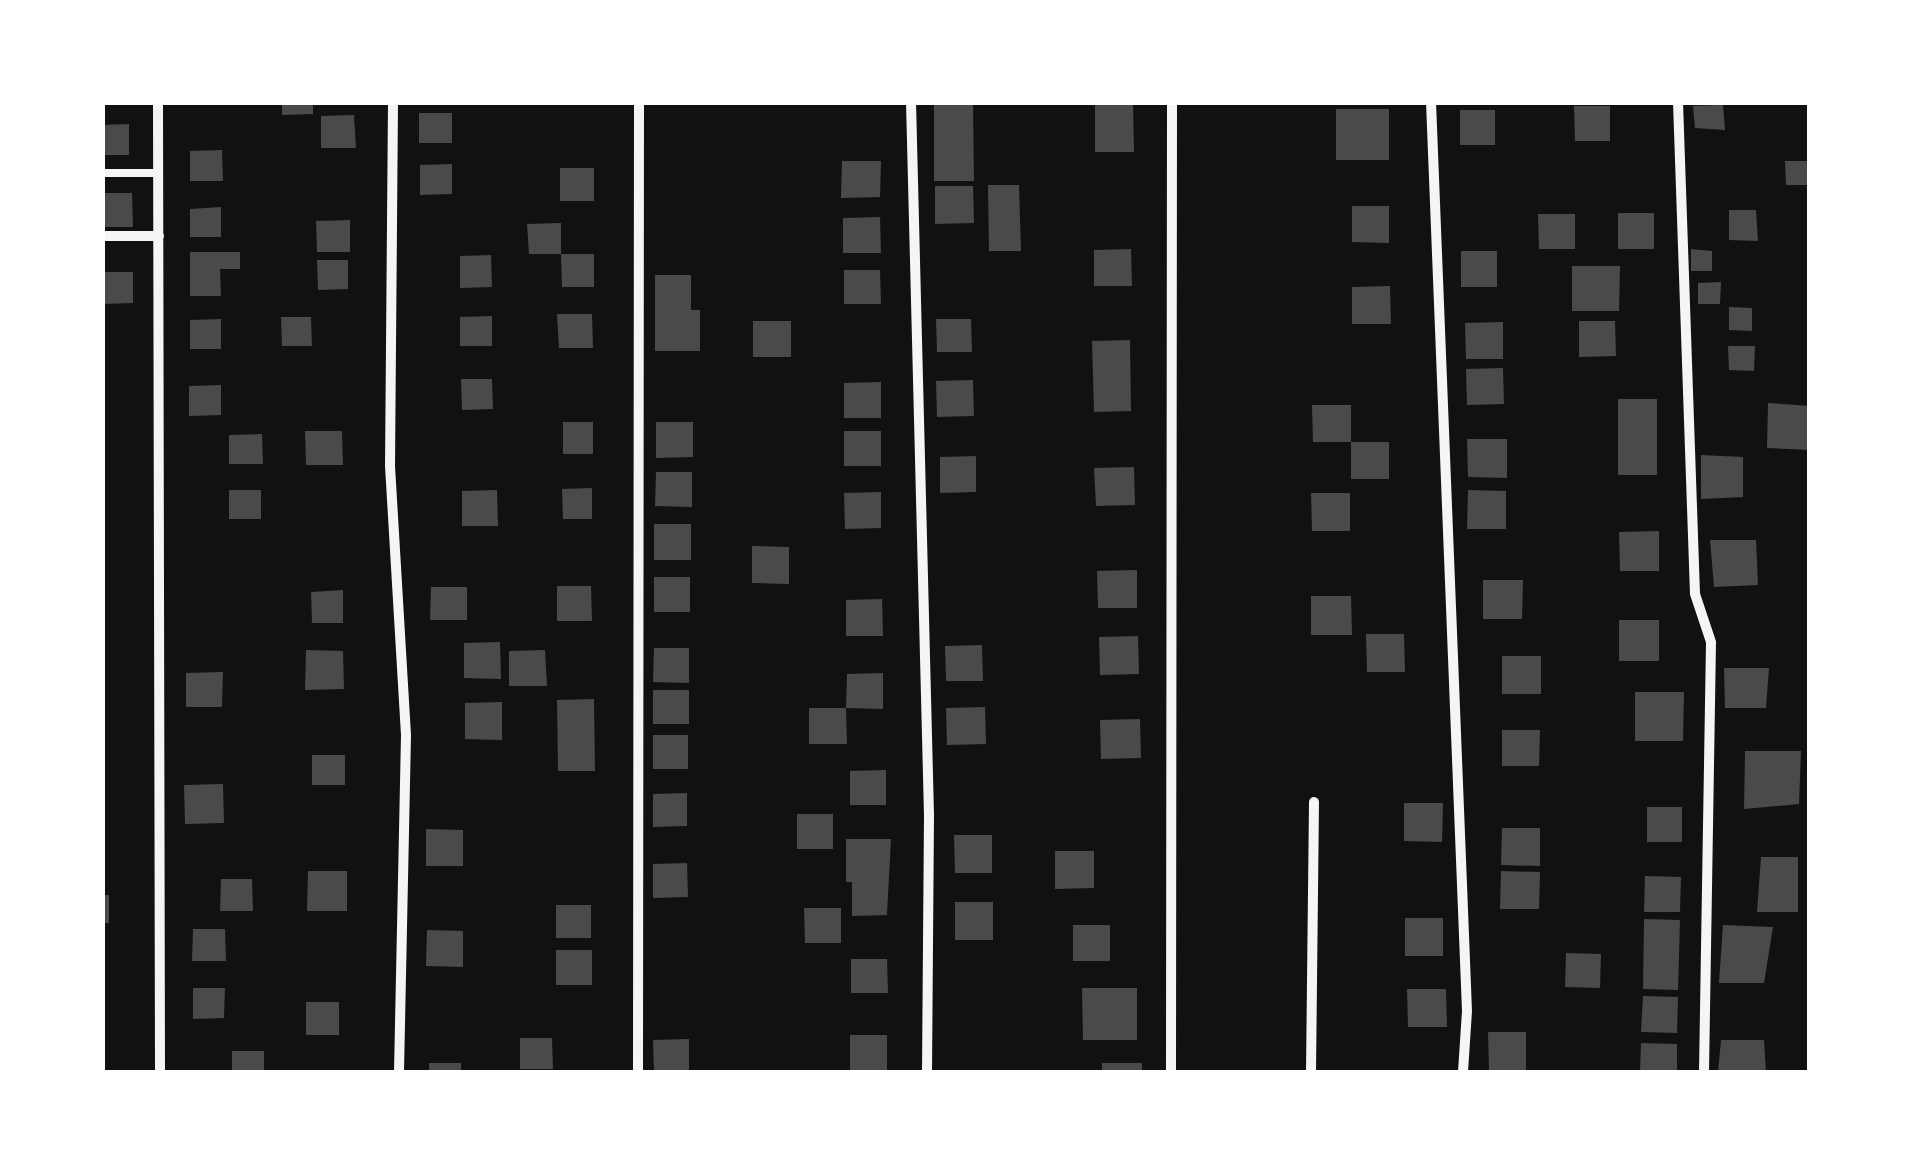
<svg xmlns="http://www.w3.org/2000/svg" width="1912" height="1175" viewBox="0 0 1912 1175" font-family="'Nunito Sans',sans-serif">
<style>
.building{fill:#4a4a4a}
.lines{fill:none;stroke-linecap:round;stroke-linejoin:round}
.service{stroke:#f5f5f5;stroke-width:8}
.minor{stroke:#f5f5f5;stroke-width:10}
</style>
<rect width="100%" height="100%" fill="#111"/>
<!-- building -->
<path class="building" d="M282,102H313V114L282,115Z
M1095,102H1133L1134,152H1095Z
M973,104L974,181H934V105Z
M1723,105L1725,130L1695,128L1693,106Z
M1574,106H1610V141H1575Z
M1336,109H1389V160H1336Z
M1460,110H1495V145H1460Z
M419,113H452V143H419Z
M354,115L356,148H321V116Z
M129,124V155H102V125Z
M222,150L223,181H190V151Z
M842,161H881L880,197L841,198Z
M1785,161H1810V185H1786Z
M452,164V194L420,195V165Z
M560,168H594V201H560Z
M988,185H1019L1021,251H989Z
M935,186H973L974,223L935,224Z
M102,193H132L133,227H102Z
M1352,206H1389V243L1352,242Z
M221,207V237H190V209Z
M1729,210H1756L1758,241L1729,240Z
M1618,213H1654V249H1618Z
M1538,214H1575V249H1539Z
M880,217L881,253H843V218Z
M350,220V252H317L316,221Z
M561,223V254H529L527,224Z
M1131,249L1132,286H1094V250Z
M1691,249L1712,251V271H1691Z
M1461,251H1497V287H1461Z
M190,252H240V269H220L221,296H190Z
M561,254H594V287H562Z
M491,255L492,287L460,288V256Z
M317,260H348V289L318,290Z
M1572,266H1620L1619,311H1572Z
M844,270H880L881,304H844Z
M102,272H133V303L102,304Z
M655,275H691V310H700V351H655Z
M1721,282L1720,304H1698V283Z
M1390,286L1391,324H1352V287Z
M1729,307L1752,308V331L1729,330Z
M557,314H592L593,348H559Z
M492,316V346H460V317Z
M281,317H311L312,346H282Z
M221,319V349H190V320Z
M936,319H971L972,352H937Z
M753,321H791V357H753Z
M1579,321H1615L1616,356L1579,357Z
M1503,322V359H1466L1465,323Z
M1130,340L1131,411L1094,412L1092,341Z
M1728,346H1755L1754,371L1729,370Z
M1503,368L1504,404L1467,405L1466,369Z
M461,379H492L493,409L462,410Z
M973,380L974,416L937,417L936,381Z
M881,382V418H844V383Z
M221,385V415L189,416V386Z
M1618,399H1657V475H1618Z
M1768,403L1810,406V450L1767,448Z
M1312,405H1351V442H1313Z
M563,422H593V454H563Z
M656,422H693V457L656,458Z
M305,431H342L343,465H306Z
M844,431H881V466H844Z
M262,434L263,464H229V435Z
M1467,439H1507V478L1468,477Z
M1351,442H1389V479H1351Z
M1701,455L1743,457V497L1701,499Z
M976,456V492L940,493V457Z
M1134,467L1135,505L1096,506L1094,468Z
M656,472H692V507L655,506Z
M592,488V519H563L562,489Z
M229,490H261V519H229Z
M497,490L498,526H462V491Z
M1468,490L1506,491V529H1467Z
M881,492V528L845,529L844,493Z
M1311,493H1350V531H1312Z
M654,524H691V560H654Z
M1659,531V571H1620L1619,532Z
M1710,540H1756L1758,585L1714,587Z
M752,546L789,547V584L752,583Z
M1137,570V608H1098L1097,571Z
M654,577H690V612H654Z
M1483,580H1523L1522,619H1483Z
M557,586H591L592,621H557Z
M431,587H467V620H430Z
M343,590V623H312L311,592Z
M1311,596H1351L1352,635H1311Z
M882,599L883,636H846V600Z
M1619,620H1659V661H1619Z
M1366,634H1404L1405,672H1367Z
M1138,636L1139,674L1100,675L1099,637Z
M500,642L501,679L464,678V643Z
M982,645L983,681H946L945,646Z
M654,648H689V683L653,682Z
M306,650L343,651L344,689L305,690Z
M545,650L547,686H509V651Z
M1502,656H1541V694H1502Z
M1724,668H1769L1766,708H1725Z
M223,672L222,707H186V673Z
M883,673V709L846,708L847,674Z
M653,690H689V724H653Z
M1635,692H1684L1683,741H1635Z
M594,699L595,771H558L557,700Z
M502,702V740L465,739V703Z
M985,707L986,744L947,745L946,708Z
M809,708H846L847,744H809Z
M1140,719L1141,758L1101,759L1100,720Z
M1502,730H1540L1539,766H1502Z
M653,735H688V769H653Z
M1745,751H1801L1799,804L1744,809Z
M312,755H345V785H312Z
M886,770V805H850V771Z
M223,784L224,823L185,824L184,785Z
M687,793V826L653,827V794Z
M1404,803H1443L1442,842L1404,841Z
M1647,807H1682V842H1647Z
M797,814H833V849H797Z
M1502,828H1540V866L1501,865Z
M426,829L463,830V866H426Z
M954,835H992V873H955Z
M846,839H891L887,915L852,916V882H846Z
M1055,851H1094V888L1055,889Z
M1761,857H1798V912H1757Z
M687,863L688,897L653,898V864Z
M308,871H347V911H307Z
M1501,871L1540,872L1539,909H1500Z
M1645,876L1681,877L1680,912H1644Z
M221,879H252L253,911H220Z
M102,895H109V923H102Z
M955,902H993V940H955Z
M556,905H591V938H556Z
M804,908H841V943H805Z
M1405,918H1443V956H1405Z
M1644,919L1680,920L1678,990L1643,989Z
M1073,925H1110V961H1073Z
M1723,925L1773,927L1764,983H1719Z
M193,929H225L226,961H192Z
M427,930L463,931V967L426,966Z
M556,950H592V985H556Z
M1566,953L1601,954L1600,988L1565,987Z
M851,959H887L888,993H851Z
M193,988H225L224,1018L193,1019Z
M1082,988H1137V1040H1083Z
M1407,989H1446L1447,1027H1408Z
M1643,996L1678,997L1677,1033L1641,1032Z
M306,1002H339V1035H306Z
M1488,1032H1526V1070H1489Z
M850,1035H887V1071H850Z
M520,1038H552L553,1069H520Z
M689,1039V1072H654L653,1040Z
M1721,1040H1764L1766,1072H1718Z
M1641,1043L1677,1044V1072H1640Z
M232,1051H264V1072H232Z
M429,1063H461V1072H429Z
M1102,1063H1142V1072H1102Z"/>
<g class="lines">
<!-- service -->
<path class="service" d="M102,173H159"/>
<!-- minor -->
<path class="minor" d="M158,102L160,1072
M393,102L390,466L406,735L399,1072
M911,102L929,815L927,1072
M1431,102L1467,1011L1463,1072
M1678,102L1695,594L1711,642L1704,1072
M102,236H159
M638,1072L639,102
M1171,1072L1172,102
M1311,1072L1314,802"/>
</g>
<!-- border -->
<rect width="1912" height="1175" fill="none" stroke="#ffffff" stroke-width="210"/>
</svg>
